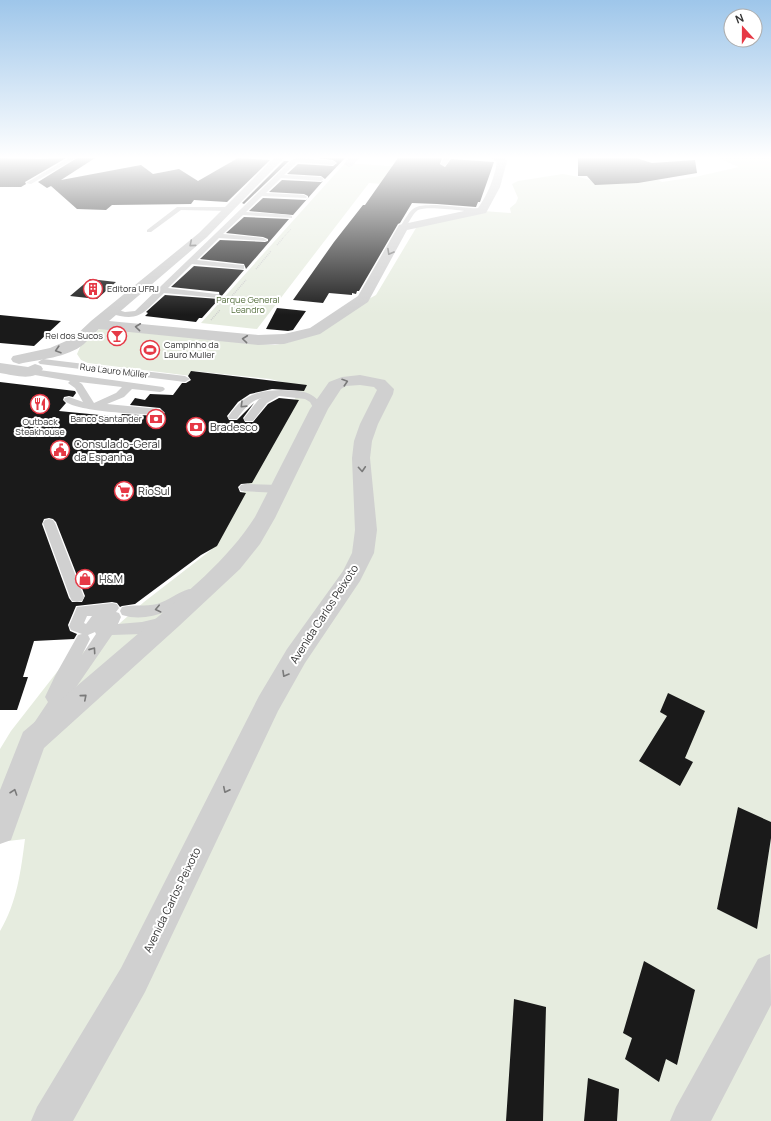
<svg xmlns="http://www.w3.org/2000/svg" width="771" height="1121" viewBox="0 0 771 1121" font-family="Manrope,sans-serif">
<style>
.green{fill:#e6ecdf}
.building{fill:#1a1a1a;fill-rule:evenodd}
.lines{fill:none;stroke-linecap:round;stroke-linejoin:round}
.path-far1{stroke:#cdcdcd;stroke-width:1;stroke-dasharray:1 1;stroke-linecap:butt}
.path{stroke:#cdcdcd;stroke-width:1.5;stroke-dasharray:1 1;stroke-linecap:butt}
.lane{fill:#d0d0d0;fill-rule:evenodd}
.street{fill:#d0d0d0;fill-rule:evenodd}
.oneway{stroke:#7a7a7a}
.labels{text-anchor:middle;stroke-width:4;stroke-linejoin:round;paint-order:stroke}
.far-poi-label{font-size:9px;fill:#333;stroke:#fff;text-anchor:start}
.far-park-label{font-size:9px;fill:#56703f;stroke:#fff}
.far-street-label{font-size:9px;fill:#333;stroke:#fff}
.poi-label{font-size:11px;fill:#333;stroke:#fff;text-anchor:start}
.street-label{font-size:11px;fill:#333;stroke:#fff}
</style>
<rect width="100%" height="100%" fill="#fff"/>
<!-- green -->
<path class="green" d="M718,158H771V1121H0V931C17,903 21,870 25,839L0,842V749L11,731L64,663L96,644L144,602L211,550L300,390L299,386L270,379L195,371L191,376L88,363L81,360L77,354L81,345L103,326L248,343L275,345L290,342L376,295L416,228L421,225L483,211L511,213L510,208L516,203L518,198L512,184L518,181L563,174L579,177L601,183L643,172L662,182L695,177L739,167Z
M345,163L489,173L482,191L369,183L257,329L201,323Z"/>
<!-- building -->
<path class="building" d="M0,158L39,159L66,158L25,182L26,184L21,187H0Z
M77,158H95L61,180L141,165L153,174L179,169L198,181L238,158L270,160L227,202L194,200L191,204L112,205L106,210L77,209L51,186L47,188L38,182Z
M318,158H345L325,179L321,176L287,174L298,164L333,166L337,163L333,160Z
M398,158H442L440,164L445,167L451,159L494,162L480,202H478L476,207L437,204L412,203L400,223L398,224L359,291H357L356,294L352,293V295L329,293L323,303L293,300L334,242L363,205H365Z
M578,158H636L652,163L695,160L697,173L638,183L595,185L587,176H578Z
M284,161H289L244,204L242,203Z
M282,180L321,182L323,181L308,198V196L304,194L269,192Z
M263,198L306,200L308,198L293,215L249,211Z
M244,217L289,219L246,269L244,264L200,259L220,240L265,242L268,241V239L263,237L226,233Z
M194,266L244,270L220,298L219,292L171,287Z
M90,279L116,282L97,299L70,296Z
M165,295L219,299L202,318H199L196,322L145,316L148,313L146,312Z
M277,308L306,311L293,330L288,331L266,329Z
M0,315L61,321L34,346L0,343Z
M191,371L307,385L304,391L272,389L250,394L238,402L227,416L229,420H237L254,403L243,418L245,422H253L268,404L279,398L299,400L252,483L241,484L238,487L240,492L246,493L217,546L201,555L135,604L122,606L120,607L117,603L112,602L76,606L68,625L70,631L77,634L74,639L34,641L23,677H28L17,710H0V382L75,391L76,393L73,397L69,396L64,397L63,400L66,403L59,411L120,417L122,414L159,416L165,413L160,408L130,405L135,398L145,400L150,394L173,395L182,383H186L191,380L188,376ZM49,518L53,519L56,522L85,596L82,602H72L69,598L42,524L44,519Z
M668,693L705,711L685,758L693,762L680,786L639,761L667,716L660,712Z
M738,807L771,822V838L757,929L717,909Z
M644,961L695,990L677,1065L666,1059L659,1082L625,1059L632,1038L623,1033Z
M514,999L546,1007L543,1121H506Z
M588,1078L619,1089L617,1121H584Z"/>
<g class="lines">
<!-- path-far1 -->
<path class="path-far1" d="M282,239L291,229"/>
<!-- path -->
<path class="path" d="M277,245L283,238
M256,269L271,251
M231,297L246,280
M211,320L220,310"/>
<!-- lane -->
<path class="lane" d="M69,158H76L31,184L26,183Z
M301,158L333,161L336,163L333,165L297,162L284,175L321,177L324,179L321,181L281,178L266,193L304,195L307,197L306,198L262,196L246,212L290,215L292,216V218L243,215L223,234L263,238L267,240L265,241L219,238L197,260L241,265H244V269L192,264L168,288L216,294H219V298L164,293C143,313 140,323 109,313L108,311L112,308L125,312L135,311L293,159Z
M444,158H450L446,165L444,166L441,164Z
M437,205L482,209L485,211L482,213C470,212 428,205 418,210C412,214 409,223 405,228L400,227C413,207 411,205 437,205Z
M177,207H229L232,209L229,211L181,210L151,232H147V230Z
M43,359L185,376L190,379L185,382L40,364L38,362Z
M32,369L163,387L165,389L163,391L160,392L132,389L124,397L107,404L159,409L164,412L159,415C141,414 73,412 64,400L65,398L69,397L83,402L75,388L68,383L70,381L29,374L27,372ZM79,382L122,387L116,393L94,403L82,384Z
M281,390C302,391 314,390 324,409L323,411H315L310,402L305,399L279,396L267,403L253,421H245L244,419L245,417L259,399L262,398C251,400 243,410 237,419H229L228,417C243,395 255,391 281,390Z
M245,484L279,485L283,486L285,489L283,492L279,493L241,491L239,488L241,485Z
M49,519L53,520L55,523L84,597L82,601L77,602L72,601L70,597L43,523L45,520Z
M189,589L194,590L196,594L194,598C173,610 147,623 122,615L120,611L122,607C133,604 146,607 157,604C168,601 178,592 189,589Z
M112,603L117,604L119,608L116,612L119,613L121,617L118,624L142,622L163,617L168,618L170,622L168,626L142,634L112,635L48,728L42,730L36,728L34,723L48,702L45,697L55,676L78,635L82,634L71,630L69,626L77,607ZM87,616H92L86,624L84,623ZM95,632L96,634L82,655L90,639L88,635Z"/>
<!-- street -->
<path class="street" d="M274,158H284L207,237L109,321L258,335L284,334L310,328L358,296L399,225L478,208C488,194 494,179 497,162L492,158H504L507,161L500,187L486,213L407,230L368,302L320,334L284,344L258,345L99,329C94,334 89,339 84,344C67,358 40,359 19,364L13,362L11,359L13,356L50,348L73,338L91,321L199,233Z
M349,158H359L352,166L349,167L344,164Z
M0,363L28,367L35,364L41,366L43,369C34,382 14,375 0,373Z
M360,375L385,380L394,389L393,394L378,424L372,441L370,458L377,530L374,553L360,581L305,663L278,711L145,992L73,1121H31L37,1107L121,968L259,696L287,649L343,571L352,553L355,530L352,458L354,441L360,424L377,390L374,387L360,385L346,386L341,389L328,409L275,518L260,544L240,569L179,626L44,748L11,840L0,844V790L23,732C64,697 105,662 146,627C185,594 227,561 255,517L310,409L329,382L342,377Z
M770,954L771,1005L711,1121H670L676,1107L758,959Z"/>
</g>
<!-- one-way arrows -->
<defs><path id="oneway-chevron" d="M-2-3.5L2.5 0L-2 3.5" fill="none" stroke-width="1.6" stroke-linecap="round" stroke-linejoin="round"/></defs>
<g class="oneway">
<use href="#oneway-chevron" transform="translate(192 244) rotate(140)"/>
<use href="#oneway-chevron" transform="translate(390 252) rotate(119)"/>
<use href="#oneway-chevron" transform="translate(138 327) rotate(-174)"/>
<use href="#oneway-chevron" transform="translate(245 339) rotate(-174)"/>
<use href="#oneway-chevron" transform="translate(58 350) rotate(163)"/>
<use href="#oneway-chevron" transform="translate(345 382) rotate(-18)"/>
<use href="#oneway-chevron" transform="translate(243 405) rotate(136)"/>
<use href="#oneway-chevron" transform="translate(362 469) rotate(86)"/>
<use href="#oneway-chevron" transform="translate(158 609) rotate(167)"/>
<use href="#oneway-chevron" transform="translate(93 650) rotate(-55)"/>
<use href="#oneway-chevron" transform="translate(285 674) rotate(120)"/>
<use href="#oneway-chevron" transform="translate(84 697) rotate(-41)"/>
<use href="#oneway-chevron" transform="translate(226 790) rotate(116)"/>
<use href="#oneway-chevron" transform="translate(14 792) rotate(-71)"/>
</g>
<!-- sky -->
<linearGradient id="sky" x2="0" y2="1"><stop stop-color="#9ec6ea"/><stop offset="0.5" stop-color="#fff"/><stop offset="1" stop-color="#fff" stop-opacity="0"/></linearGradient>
<rect width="771" height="315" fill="url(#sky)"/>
<!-- icons -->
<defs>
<symbol id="building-ring" viewBox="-11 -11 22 22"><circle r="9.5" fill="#fff" stroke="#e63946" stroke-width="1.5"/><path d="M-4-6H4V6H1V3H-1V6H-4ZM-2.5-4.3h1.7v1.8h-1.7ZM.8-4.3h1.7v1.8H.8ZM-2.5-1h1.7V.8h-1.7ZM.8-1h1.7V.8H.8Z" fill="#e63946"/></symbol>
<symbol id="bar-ring" viewBox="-11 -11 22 22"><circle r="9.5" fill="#fff" stroke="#e63946" stroke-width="1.5"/><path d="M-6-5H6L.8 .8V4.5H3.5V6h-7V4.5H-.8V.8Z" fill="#e63946"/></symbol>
<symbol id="stadium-ring" viewBox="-11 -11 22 22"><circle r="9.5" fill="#fff" stroke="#e63946" stroke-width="1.5"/><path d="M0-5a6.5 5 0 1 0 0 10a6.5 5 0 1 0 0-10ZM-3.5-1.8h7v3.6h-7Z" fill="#e63946"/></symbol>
<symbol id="restaurant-ring" viewBox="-11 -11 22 22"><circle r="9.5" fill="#fff" stroke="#e63946" stroke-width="1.5"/><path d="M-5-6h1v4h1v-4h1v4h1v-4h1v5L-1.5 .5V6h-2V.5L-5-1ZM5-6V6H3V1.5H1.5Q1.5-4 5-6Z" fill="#e63946"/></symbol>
<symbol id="bank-ring" viewBox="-11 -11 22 22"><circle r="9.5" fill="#fff" stroke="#e63946" stroke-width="1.5"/><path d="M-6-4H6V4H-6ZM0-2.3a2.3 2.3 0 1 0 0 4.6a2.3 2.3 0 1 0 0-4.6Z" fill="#e63946"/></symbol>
<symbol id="civic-ring" viewBox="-11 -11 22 22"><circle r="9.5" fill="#fff" stroke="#e63946" stroke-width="1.5"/><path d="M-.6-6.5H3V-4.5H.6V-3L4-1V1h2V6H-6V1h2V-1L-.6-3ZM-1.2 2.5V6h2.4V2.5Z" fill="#e63946"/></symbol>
<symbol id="supermarket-ring" viewBox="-11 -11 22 22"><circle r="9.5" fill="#fff" stroke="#e63946" stroke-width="1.5"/><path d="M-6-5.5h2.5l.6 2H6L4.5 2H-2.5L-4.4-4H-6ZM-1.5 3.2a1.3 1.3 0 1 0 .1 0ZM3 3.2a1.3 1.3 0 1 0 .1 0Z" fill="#e63946"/></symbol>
<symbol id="shop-ring" viewBox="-11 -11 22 22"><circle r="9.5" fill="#fff" stroke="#e63946" stroke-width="1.5"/><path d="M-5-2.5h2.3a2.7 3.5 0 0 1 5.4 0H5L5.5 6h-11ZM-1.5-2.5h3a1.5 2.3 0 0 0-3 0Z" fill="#e63946"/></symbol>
</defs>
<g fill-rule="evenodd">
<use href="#building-ring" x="82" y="278" width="22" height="22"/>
<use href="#bar-ring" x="106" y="325" width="22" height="22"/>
<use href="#stadium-ring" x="139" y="339" width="22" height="22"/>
<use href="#restaurant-ring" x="29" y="393" width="22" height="22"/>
<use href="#bank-ring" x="145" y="408" width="22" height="22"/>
<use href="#bank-ring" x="185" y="416" width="22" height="22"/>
<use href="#civic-ring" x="49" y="439" width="22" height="22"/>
<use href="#supermarket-ring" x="113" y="480" width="22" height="22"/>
<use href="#shop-ring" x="74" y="568" width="22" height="22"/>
</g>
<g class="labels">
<!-- far-poi labels -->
<g class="far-poi-label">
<text x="107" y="292">Editora UFRJ</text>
<text x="103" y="339" text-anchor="end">Rei dos Sucos</text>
<text x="164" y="348">Campinho da<tspan x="164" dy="10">Lauro Muller</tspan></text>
<text x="142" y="422" text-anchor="end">Banco Santander</text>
<text x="40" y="425" text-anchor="middle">Outback<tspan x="40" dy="10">Steakhouse</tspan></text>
</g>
<!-- far-park labels -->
<g class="far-park-label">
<text x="248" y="303">Parque General<tspan x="248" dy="10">Leandro</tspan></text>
</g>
<!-- far-street labels -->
<g class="far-street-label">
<text transform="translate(114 371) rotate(7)" y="3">Rua Lauro Müller</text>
</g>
<!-- poi labels -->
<g class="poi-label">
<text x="210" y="431">Bradesco</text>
<text x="74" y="448">Consulado-Geral<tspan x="74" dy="13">da Espanha</tspan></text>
<text x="138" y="495">RioSul</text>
<text x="99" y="583">H&amp;M</text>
</g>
<!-- street labels -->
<g class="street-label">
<text transform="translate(324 614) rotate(-57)" y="4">Avenida Carlos Peixoto</text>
<text transform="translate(172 900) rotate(-64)" y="4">Avenida Carlos Peixoto</text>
</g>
</g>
<!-- north arrow -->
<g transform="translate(743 28) rotate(339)"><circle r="19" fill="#ffffff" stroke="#adadad"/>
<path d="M0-3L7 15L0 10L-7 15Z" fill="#e63946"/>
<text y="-6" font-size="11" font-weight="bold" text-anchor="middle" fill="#333333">N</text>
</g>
</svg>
